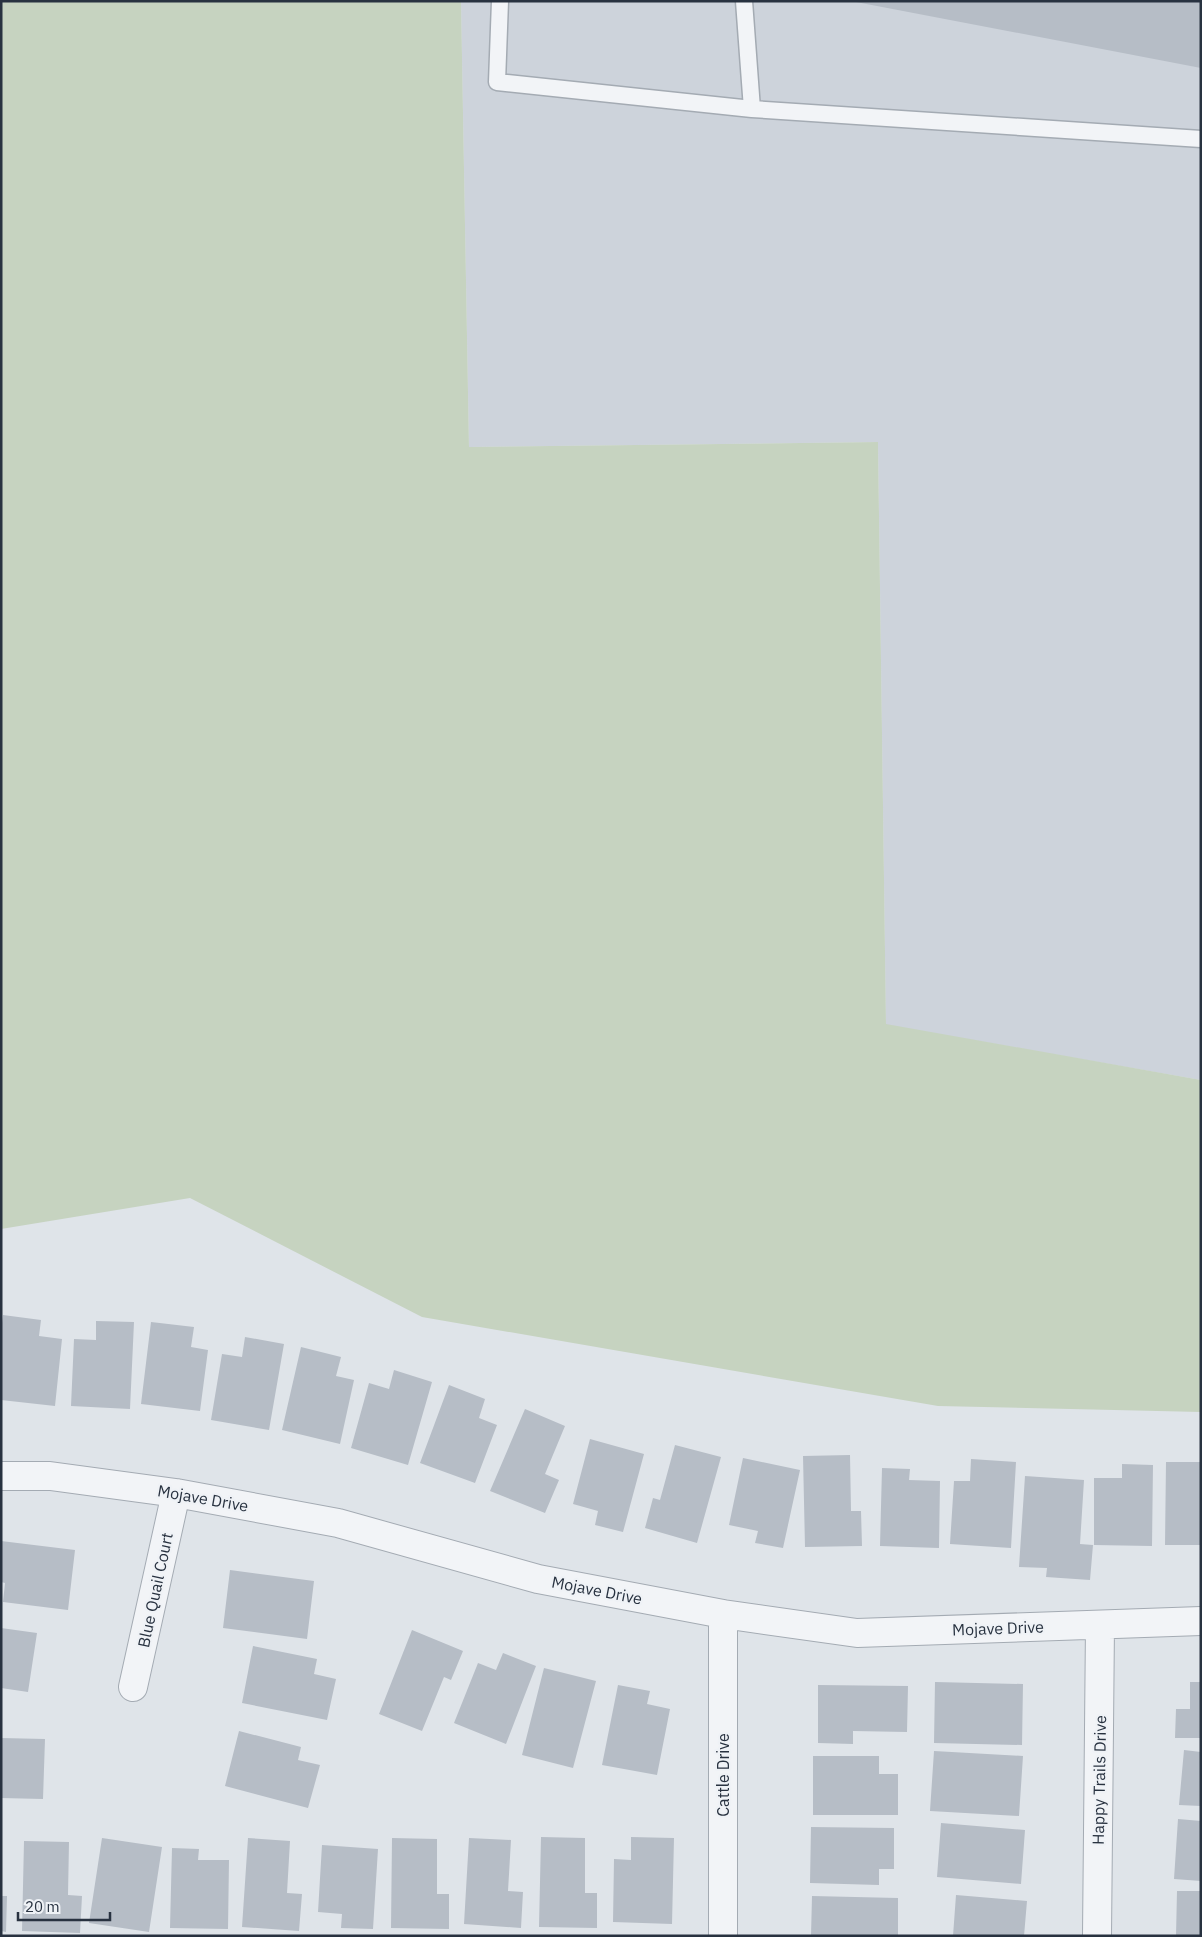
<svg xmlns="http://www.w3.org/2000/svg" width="1202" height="1937" viewBox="0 0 1202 1937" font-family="'IBM Plex Sans',sans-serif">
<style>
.built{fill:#cdd3db}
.green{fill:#c6d3c0}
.building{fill:#b6bdc6}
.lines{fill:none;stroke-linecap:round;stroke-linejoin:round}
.service-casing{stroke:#a4abb3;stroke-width:19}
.minor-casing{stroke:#a4abb3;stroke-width:30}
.service{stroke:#f2f4f7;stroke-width:16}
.minor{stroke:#f2f4f7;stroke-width:28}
.labels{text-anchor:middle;stroke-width:4.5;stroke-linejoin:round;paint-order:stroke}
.street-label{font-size:16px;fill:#283240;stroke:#eff2f6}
</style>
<rect width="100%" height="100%" fill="#dfe4e9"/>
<!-- built -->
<path class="built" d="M461,1H1201V1080L886,1025L878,442L469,447Z"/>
<!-- green -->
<path class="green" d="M1,1H461L469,447L878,442L886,1024L1201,1080V1412L938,1406L422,1317L190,1198L1,1229Z"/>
<!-- building -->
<path class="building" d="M856,1H1201V68L856,2Z
M3,1315L41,1320L39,1336L62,1339L55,1406L1,1400V1331Z
M96,1321L134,1322L130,1409L71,1406L74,1339L96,1340Z
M151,1322L194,1327L191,1347L208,1350L200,1411L141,1404Z
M245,1337L284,1344L269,1430L211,1420L222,1354L242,1357Z
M301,1347L341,1357L336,1376L354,1380L340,1444L282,1430Z
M394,1370L432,1382L408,1465L351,1448L369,1383L389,1389Z
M449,1385L485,1399L479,1418L497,1425L475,1483L420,1463Z
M525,1409L565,1426L545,1474L559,1480L545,1513L490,1491Z
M590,1439L644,1454L623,1532L595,1525L598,1511L573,1504Z
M675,1445L721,1457L697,1543L645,1528L653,1498L660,1500Z
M850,1455L851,1511H861L862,1546L805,1547L803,1456Z
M743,1458L800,1470L783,1548L755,1543L758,1531L729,1525Z
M971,1459L1016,1462L1011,1548L950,1544L954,1481H970Z
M1166,1462H1201V1545H1165Z
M1122,1464L1153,1465L1152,1546L1094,1545V1478H1122Z
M882,1468L910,1469L909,1480L940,1481L939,1548L880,1546Z
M1025,1476L1084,1480L1080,1544L1093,1545L1090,1580L1046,1577L1047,1568L1019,1567Z
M1,1541L75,1550L68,1610L3,1602L5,1583L1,1582Z
M230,1570L314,1581L307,1639L223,1628Z
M1,1628L37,1633L28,1692L1,1688Z
M412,1630L463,1651L451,1680L444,1677L422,1731L379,1714Z
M253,1646L317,1659L314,1674L336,1679L327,1720L242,1703Z
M503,1653L536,1666L506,1744L454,1723L478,1663L496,1670Z
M544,1668L596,1681L573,1768L522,1755Z
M935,1682L1023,1684L1022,1745L934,1743Z
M1190,1682H1201V1738H1175L1176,1709H1190Z
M618,1685L650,1691L647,1704L670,1709L657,1775L602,1765Z
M818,1685L908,1686L907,1732L853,1731V1744L818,1743Z
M239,1731L301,1747L298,1760L320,1765L308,1808L225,1786Z
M1,1738L45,1739L43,1799L1,1798Z
M1184,1750L1201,1752V1806L1179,1805Z
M934,1751L1023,1756L1019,1816L930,1811Z
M813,1756H879V1774H898V1815H813Z
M1178,1819L1201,1821V1881L1174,1879Z
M941,1823L1025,1830L1021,1884L937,1877Z
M811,1827L894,1828V1869H879V1885L810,1883Z
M541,1837L585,1838V1893H597V1928L539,1927Z
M631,1837L674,1838L672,1924L613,1922L614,1859L631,1860Z
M102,1838L162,1847L149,1932L89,1923Z
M248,1838L290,1841L287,1893L302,1894L299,1931L242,1927Z
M392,1838L437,1839V1894H449V1929L391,1928Z
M469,1838L511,1840L508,1891L523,1892L521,1928L464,1924Z
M24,1841L69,1842L68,1895L82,1896L80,1933L22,1931Z
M322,1845L378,1849L373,1929L341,1928L342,1914L318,1912Z
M172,1848L199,1849L198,1860H229L228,1929L170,1928Z
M1177,1891H1201V1936H1176Z
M956,1895L1027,1901L1024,1936H953Z
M1,1896H7L6,1932L1,1931Z
M812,1896L898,1898V1936H811Z"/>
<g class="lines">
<defs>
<path id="service" d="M500,1L497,82L752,109
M744,1L752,109L1201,139"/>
<path id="minor" d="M1,1476H50L176,1493L338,1523L538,1579L723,1614L857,1633L1201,1621
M723,1614V1936
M133,1687L176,1493
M1097,1936L1100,1625"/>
</defs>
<!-- service casing -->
<use href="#service" class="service-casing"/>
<!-- minor casing -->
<use href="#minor" class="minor-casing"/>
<!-- service -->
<use href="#service" class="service"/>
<!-- minor -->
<use href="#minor" class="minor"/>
</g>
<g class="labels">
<!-- street labels -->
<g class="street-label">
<text transform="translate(203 1498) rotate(10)" y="6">Mojave Drive</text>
<text transform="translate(155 1590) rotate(-78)" y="6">Blue Quail Court</text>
<text transform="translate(597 1590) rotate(11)" y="6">Mojave Drive</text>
<text transform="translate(998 1628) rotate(-2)" y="6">Mojave Drive</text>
<text transform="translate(723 1775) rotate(-90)" y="6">Cattle Drive</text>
<text transform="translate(1099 1780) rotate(-89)" y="6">Happy Trails Drive</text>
</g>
</g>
<!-- border -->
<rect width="1202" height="1937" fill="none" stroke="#283240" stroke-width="5"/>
<!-- scale -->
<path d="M18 1912v8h92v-8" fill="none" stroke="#283240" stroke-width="2.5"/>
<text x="25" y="1912" font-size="15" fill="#283240" stroke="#eff2f6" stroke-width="4" paint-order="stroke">20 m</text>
</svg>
